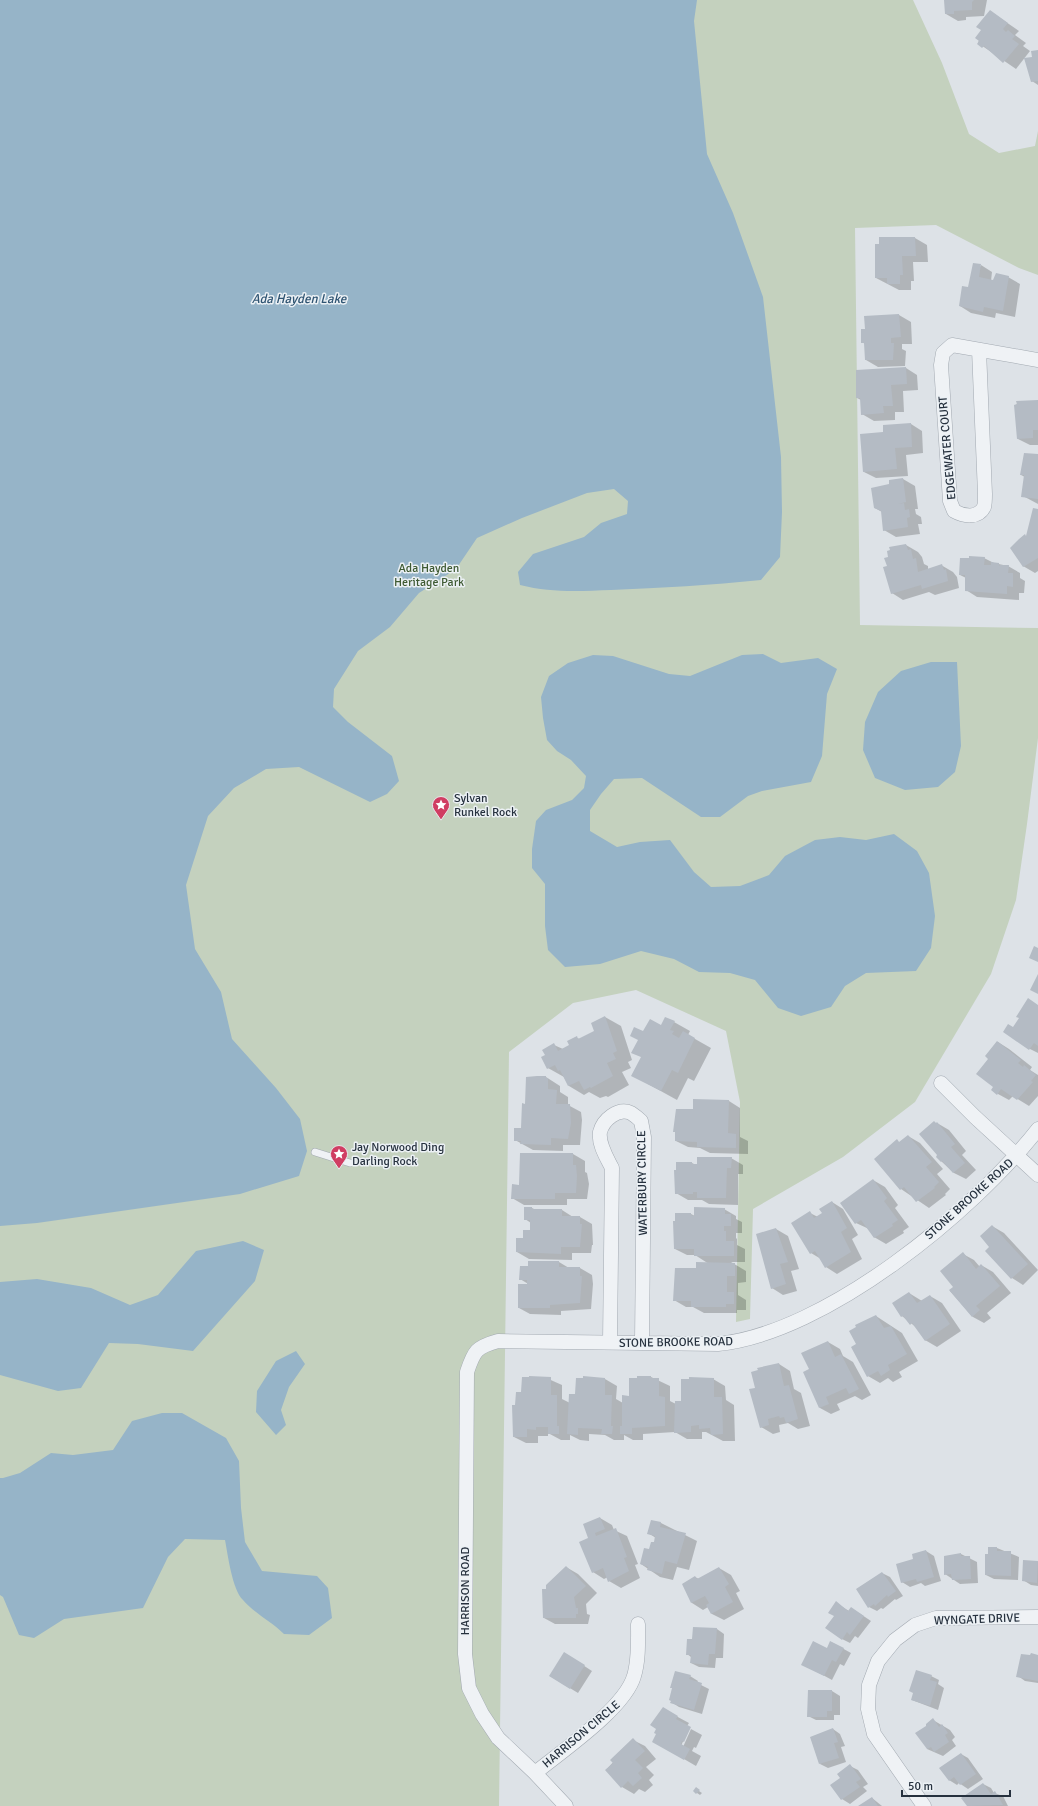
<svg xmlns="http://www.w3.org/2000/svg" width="1038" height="1806" viewBox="0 0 1038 1806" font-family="Signika,sans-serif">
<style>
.green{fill:#c4d1be}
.water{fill:#96b4c8}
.shadow{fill:#0003}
.building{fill:#b4bbc4}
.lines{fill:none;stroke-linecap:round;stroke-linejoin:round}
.service-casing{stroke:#a2a9b1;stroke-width:8}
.minor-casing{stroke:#a2a9b1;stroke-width:15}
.service{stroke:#eff2f5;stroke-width:7}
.minor{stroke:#eff2f5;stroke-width:14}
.labels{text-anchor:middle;stroke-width:3;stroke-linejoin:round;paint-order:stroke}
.street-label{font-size:12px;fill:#26313e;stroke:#ecf1f5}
.park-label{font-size:12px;fill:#3e5a33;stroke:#ecf1f5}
.poi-label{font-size:12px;fill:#26313e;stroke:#ecf1f5;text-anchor:start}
.water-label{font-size:13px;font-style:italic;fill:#2f5472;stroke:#ecf1f5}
</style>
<rect width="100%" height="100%" fill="#dde2e7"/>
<!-- green -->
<path class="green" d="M0,0H913L942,63L969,134L999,153L1035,146L1038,131V275L1019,268L936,225L855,228L860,625L1038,628V738L1027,824L1016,900L991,974L915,1102L843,1157L753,1209L750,1319L736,1322L740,1102L726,1031L636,990L573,1003L509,1052L499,1806H0Z"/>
<!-- water -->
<path class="water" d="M0,0H697L694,21L707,154L733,213L763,297L781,457L782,512L780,557L761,580C711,585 661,588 611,590C580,591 551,593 520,585L518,572L533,554L584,537L601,523L627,514L628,501L614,489L587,493L522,518L477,538L456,569L419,593L390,627L358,651L334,689L333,707L348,722L392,756L399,781L387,794L370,802L299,767L266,769L234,788L208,816L186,885L195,949L221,992L232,1039L276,1088L300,1119L307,1151L299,1176L240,1194L37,1223L0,1226Z
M763,654L781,663L818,658L837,669L827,694L822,756L811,782L762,791L748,796L720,817H701L642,778L614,779L601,794L590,810V831L617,847L640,842L670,840L694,872L711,887L740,886L769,875L785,856L815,840L840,837L866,840L894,834L917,851L929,873L935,916L931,948L916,971L866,973L845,986L831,1007L801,1016L778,1008L755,980L730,973L699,972L674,959L641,951L600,964L565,967L548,950L545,926V884L532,868V849L536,821L546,810L572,800L584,788L586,776L571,760L557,751L547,740L543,718L541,697L549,676L568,663L593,655L613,656L669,674L690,676L742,655Z
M931,662H957L961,746L955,772L938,787L905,790L875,778L863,750L865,722L878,692L901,671Z
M243,1241L264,1250L255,1281L193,1351L138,1344L109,1343L81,1388L58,1391L0,1375V1282L37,1279L91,1288L130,1305L158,1295L196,1251Z
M296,1351L305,1364L289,1387L281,1410L286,1425L276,1435L256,1412L257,1391L276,1361Z
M162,1413H182L226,1438L239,1461L241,1508L245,1542L262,1571L317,1576L328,1588L332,1618L309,1635L284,1634C271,1621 254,1613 243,1600C232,1589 228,1555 225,1540L185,1539L168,1557L143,1608L64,1619L34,1638L19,1635L3,1597L0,1595V1478H3L20,1473L51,1453L73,1455L113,1450L132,1421Z"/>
<!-- shadow -->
<path class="shadow" d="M945,0H987L984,16L966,17V20L958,21L946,14Z
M990,11L1019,31L1015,35L1026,43L1023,46L1030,51L1016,69L978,43Z
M1038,51V85L1032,81L1033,58Z
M915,238L927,245L928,262H913L914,281H911V290H899L876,278Z
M981,265L992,272L991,281L1008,277L1020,284L1015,317L996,313L995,318L971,313L960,306Z
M899,315L911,322L912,344H902V349L906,351L905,366L878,367L866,360L865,344L862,342L866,330Z
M906,368L917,375L918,390L903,391L904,412H895V420L874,421L862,414L861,400L857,398Z
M1038,401V445H1030L1018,439L1016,410L1017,402Z
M911,424L922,431L923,453L906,455L908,476L876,478L864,472L884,433Z
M1038,455V504L1023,496L1025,477L1021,475Z
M903,479L915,486L918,509H915L916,514L921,517L922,524H918L920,534L896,537L884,530L882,512L875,508L891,484Z
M1038,510V571L1035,573L1023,566L1027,537Z
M906,545L918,552L922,557L924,564L928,566V570L941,565L953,572L957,577L959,588L935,595L929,592L903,600L892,593L888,567L890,557Z
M984,558L994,563L1008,566L1020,573V578L1025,581L1024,593H1019V600L977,597L966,590V578L960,575Z
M1038,1005V1053L1030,1049L1013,1028Z
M605,1017L621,1026L632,1060L628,1062L631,1068L622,1072L629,1085L608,1097L606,1096L600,1098L589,1092L584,1095L569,1086L564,1077L548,1068L546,1056L554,1045L563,1049L571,1046L577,1038L580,1039L596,1031Z
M674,1022L690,1031L688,1035L711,1048L694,1081L688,1078L677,1100L648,1084L642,1057L633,1052L644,1033Z
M998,1042L1009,1049L1032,1067L1030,1070L1038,1075V1096L1029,1106L1013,1096L1009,1100L998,1094L990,1058Z
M546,1077L560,1086V1092L568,1097V1105L581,1112L582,1120L580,1145H563V1151L533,1150L515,1140L522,1129L526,1105Z
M729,1101L740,1108V1137L748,1141V1154L710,1153L700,1148L688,1147L676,1141V1110H694Z
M937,1123L949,1130L966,1151L962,1155L976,1170L966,1179L954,1173L941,1161Z
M908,1136L920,1143L943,1169L937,1174L950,1189L945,1194L946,1195L929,1208L901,1189L897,1141L900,1143Z
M573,1154L585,1161V1172L587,1173L589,1184L587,1199H567V1205H524L512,1198L520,1186Z
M731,1158L743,1165V1174H738V1205L709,1204L702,1200H688L676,1193L677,1163H692L696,1165Z
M873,1180L885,1187L898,1205L895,1208L909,1227L903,1231L904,1233L886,1244L874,1237L869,1229L856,1223Z
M832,1202L843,1209L858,1235L852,1239L862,1259L837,1274L826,1267L821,1259L811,1253L810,1213L818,1217L824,1214Z
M532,1208L536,1210H562L573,1217H580L592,1224L593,1245H592L591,1253H572V1260L529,1259L517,1252L531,1231V1223L525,1219Z
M724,1209L736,1216V1219L742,1222V1233H736V1238L737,1239V1245L745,1249V1262H731L746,1271V1282L738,1283V1295L746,1300V1310H737V1313H704L693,1307H686L674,1300L697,1269L709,1264L695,1255H687L675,1249L676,1214H691L695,1216Z
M992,1226L1004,1233L1038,1270L1023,1285L1012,1278L991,1247Z
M776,1229L788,1236L799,1269L791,1271L797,1291L783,1295L772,1288Z
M963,1254L974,1260L980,1267L981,1265L993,1272L1011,1293L987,1313L991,1318L984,1323L973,1317L950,1291L955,1287Z
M559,1262L569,1268H580L592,1275L593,1284L591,1309L561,1311V1315L530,1314L519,1308L530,1285L520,1279Z
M909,1293L922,1301L930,1296L942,1303L961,1331L937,1347L925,1340L917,1328L902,1316Z
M876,1316L902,1333L918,1361L899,1372L902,1377L893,1382L888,1378L880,1383L868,1376Z
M828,1342L840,1349L843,1356L853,1362L871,1395L862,1400L855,1396L837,1404L840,1410L831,1414L820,1408L811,1370Z
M779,1364L790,1371L794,1389L801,1393L810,1426L798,1429L788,1423L779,1425L780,1432L773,1434L761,1427L757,1388Z
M544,1377L562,1385V1399L570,1403L576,1396L605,1379L617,1386L616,1399L623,1403L630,1397L638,1377H651L670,1386V1401L676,1404L682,1402L713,1379L725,1386L726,1400L734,1405L735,1441H723L706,1432H702V1439H687L675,1432L643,1434V1440H633L624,1435V1440H614L605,1435L589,1434V1441L580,1440L570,1435V1440H561L548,1433V1436H538V1443H526L514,1437L516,1406L522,1393L523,1378Z
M600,1518L612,1525L614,1530L627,1536L638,1564L635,1565L640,1578L621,1588L609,1581L608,1577L604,1579L593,1572L590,1539Z
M652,1521L661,1523L697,1541L689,1570L677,1567L673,1580L660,1577L641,1564L654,1544L656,1538L648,1533Z
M997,1548L1019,1557L1018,1580L994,1579L986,1575L989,1555Z
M926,1551L934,1556L941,1581L925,1586L921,1583L910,1587L902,1582L914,1559Z
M961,1554L977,1562L978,1583L960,1584L945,1574Z
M1024,1561L1038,1562V1586L1031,1585L1023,1580Z
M566,1567L578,1574L597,1593L586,1604L587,1614L590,1615L588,1624H555L544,1618L547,1590Z
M719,1568L731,1575L740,1591L736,1593L744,1609L724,1620L712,1614L708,1607L703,1610L692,1603L683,1584L695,1577L699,1579Z
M882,1573L890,1577L903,1596L896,1600L895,1599L883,1609L881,1608L877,1611L869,1607Z
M836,1603L849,1611L859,1613L871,1621L858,1638L855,1636L850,1643L842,1639L835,1616Z
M717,1629L724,1634L723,1658H716L715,1668L699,1667L691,1663V1657L687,1654L693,1640Z
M831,1642L851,1653L844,1666L840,1664L832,1680L810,1668L827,1649Z
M1038,1656V1683L1025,1681L1018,1676Z
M572,1658L592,1671L578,1693L550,1676Z
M690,1676L698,1681L697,1683L709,1689L702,1714L679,1707L671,1702Z
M931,1676L939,1680L938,1684L944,1688L938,1710L912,1700Z
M809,1691H832L840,1696V1715H834V1720H816L808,1716Z
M663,1709L689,1723L687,1726L689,1728L681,1746L683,1747L691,1729L702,1735L696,1748L694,1747L692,1751L701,1756L696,1766L665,1748L657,1734Z
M933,1720L950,1730L955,1737L952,1740L956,1746L943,1756L927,1749V1727Z
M833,1729L840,1734L845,1746L841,1747L846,1762L828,1768L820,1764Z
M633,1740L645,1746L656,1759L646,1767L654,1775L649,1780L653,1785L645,1792L639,1789L634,1794L622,1787L606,1770Z
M961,1754L968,1758L983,1779L968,1789L959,1783L957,1785L949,1780Z
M850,1766L858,1770L868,1784L863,1787L867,1791L850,1804L842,1799V1778Z
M983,1784L991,1788L994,1793L1003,1796L1008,1806H968L963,1798Z
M696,1789L702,1793L700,1795L697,1793Z
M872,1798L882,1806H860Z"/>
<!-- building -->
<path class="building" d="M944,0H974L972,2V10L954,11V14H945Z
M990,10L1008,23L1003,29L1006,32L1008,30L1015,36L1012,39L1019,44L1003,63L984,46L982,48L977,44L979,41L975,38L981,30L976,27Z
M1038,50V81L1031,82L1024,58L1032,57L1031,51Z
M879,237H915L916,256H902L903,275H900V284H887V278H875V244H879Z
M973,263L981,264L979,277L993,280L996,273L1009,276L1003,311L984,307L983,312L959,306L962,286L968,287Z
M899,314L901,337L891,338V343H894L893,360H865L864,343H861V329H865L864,316Z
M906,367L907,384L891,385L893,406H883L884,413L861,415L860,398H856V370Z
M1038,400V430H1033V438L1017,439L1014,405L1017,404L1016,401Z
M911,423L912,447L895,448L897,469L863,472L860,434L883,432V425Z
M1024,453L1038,454V499L1021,497L1024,475H1020Z
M903,478L906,502L898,504L904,503L905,510L909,509L910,517L907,518L908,527L883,531L881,511L874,508L871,488L889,484V480Z
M1033,508L1038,509V558L1023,567L1010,548L1019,539L1025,534L1026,536Z
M906,544L908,550L911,549L913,559L916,558L918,572L942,564L944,570L946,569L948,581L922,589L921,585L891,594L883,567L887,566L884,558L888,557L887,551L890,550L889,547Z
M969,556L985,557L984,565H991V562L999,563V566L1000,565H1009L1008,573H1013V587L1007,586V594L965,591V575H959L960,558H969Z
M1034,946L1038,948V962L1029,958Z
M1038,974V994L1030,990Z
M1028,998L1038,1005V1046L1034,1043L1029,1050L1003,1032L1008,1024L1013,1027L1019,1018L1016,1017Z
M605,1016L617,1051L613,1053L616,1059L607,1063L613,1076L591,1088L590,1087L584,1090L579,1081L568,1086L560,1070L558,1071L555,1065L547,1069L541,1057L545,1055L542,1050L554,1043L558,1051L569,1045L567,1041L577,1036L578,1039L594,1031L591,1023Z
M665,1017L675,1021L670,1030L674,1031L672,1034L679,1038L683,1031L695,1038L678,1073L672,1070L661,1091L631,1076L641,1057L631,1053L638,1040L630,1036L634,1027L643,1031L650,1019L661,1025Z
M997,1041L1021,1060L1018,1063L1023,1067L1024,1065L1036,1075L1031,1081L1033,1082L1017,1100L1001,1089L997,1095L991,1090L993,1087L976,1074L988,1059L985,1056Z
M537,1076H546V1078H548V1089L557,1090L556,1104H570L571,1123L568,1139L551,1138V1145L520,1144L521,1141H514V1128H521L522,1103L525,1104L526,1077Z
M693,1099L729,1100L728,1133L736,1134V1148L697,1147V1142L675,1141V1132H673L676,1109H693Z
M934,1121L936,1123L937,1122L955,1144L951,1147L965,1163L953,1173L942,1161L941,1162L936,1157L937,1155L919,1134Z
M908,1135L932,1162L926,1167L939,1182L934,1187L935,1188L916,1202L904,1187L900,1190L874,1159L897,1139L899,1142Z
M520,1153H573V1165H576L577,1176L576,1193H555V1199H511L512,1184L519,1185Z
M697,1157H732L731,1168H727L726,1198H697V1192H693V1194H675L674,1170H676V1162H692V1164H697Z
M873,1179L887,1198L884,1201L898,1220L892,1224L893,1226L874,1238L861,1220L855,1224L840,1203Z
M832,1201L847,1228L841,1232L851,1252L825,1268L815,1251L810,1254L791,1223L810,1211L814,1218L822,1213L819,1209Z
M524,1207H532V1209H562V1216H580V1224H582L580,1247H561V1254L516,1252V1238H523V1230H530V1220H524Z
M694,1207L725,1208V1214H731V1226H724V1231H726V1241H734V1256H694V1249H674L673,1221H675V1213H691V1215L694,1216Z
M992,1225L1028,1264L1011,1279L985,1251L989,1247L980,1236Z
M776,1228L788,1262L780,1264L786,1284L771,1289L756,1234Z
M963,1252L976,1269L981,1264L1000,1286L976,1306L980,1310L972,1317L949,1290L953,1287L940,1271Z
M528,1261H559V1267H580V1276H582L580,1303L550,1305V1308H518V1284H527V1280H519L520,1266H528Z
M696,1262L735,1263V1276H727V1292H734V1304H726V1307H691V1301H673L675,1268H696Z
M909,1292L917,1303L930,1295L950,1324L925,1341L912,1323L910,1325L903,1316L901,1317L892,1303Z
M876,1315L884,1328L891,1326L907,1354L888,1365L890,1370L881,1376L878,1371L867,1377L851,1347L856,1344L849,1331L856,1327L855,1325Z
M828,1341L835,1357L841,1354L859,1389L849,1394L846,1388L826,1397L829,1404L819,1408L803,1372L809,1369L801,1353Z
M779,1363L784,1386L789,1385L798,1419L786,1423L784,1417L780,1418L779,1416L768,1419L769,1425L760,1428L749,1389L755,1388L751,1372L758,1370L757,1368Z
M529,1376L551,1377V1395H557V1426H559V1434H548V1427H536V1430L527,1429V1437H513L512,1405H515L516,1392H521L522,1377H529Z
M583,1376L605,1378V1395H612L611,1426H613L612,1434H601L602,1429L578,1428V1435L567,1434L569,1394H575L576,1378H583Z
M637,1376H651V1378H659V1396L665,1397V1426L632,1428V1434H620V1426H622V1395L629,1396V1378H637Z
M689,1377L714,1378V1397H722L723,1434L711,1435L710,1428L699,1429V1425L691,1426V1432L674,1433L675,1401H681V1379H689Z
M600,1517L605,1529L595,1533L596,1536L616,1528L627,1557L624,1558L629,1571L608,1582L603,1568L592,1573L579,1542L588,1538L583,1524Z
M651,1520L661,1522L660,1527L686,1533L677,1564L665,1561L662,1574L647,1570L648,1567L640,1564L644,1548L649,1549L651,1542H654L655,1536L647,1534Z
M988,1547H997V1551H1011V1576L985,1575V1554H988Z
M926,1550L934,1577L917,1582L916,1579L901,1583L896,1564L913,1559L912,1554Z
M961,1553V1556H970L971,1579L952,1580L951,1574L944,1575V1556Z
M1023,1560L1038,1561L1037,1583L1022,1581Z
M566,1566L586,1586L574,1597L576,1608H578V1614H576V1618H543L542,1589H546V1585Z
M719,1567L729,1584L725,1587L733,1602L711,1614L706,1605L709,1603L705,1596L691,1603L682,1584L695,1576L697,1579Z
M882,1572L896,1591L888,1597L887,1595L875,1606L874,1604L868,1608L856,1589Z
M836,1601L848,1611L851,1607L864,1616L850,1635L847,1632L842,1640L825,1628L834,1616L828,1613Z
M693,1627L717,1628L715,1654H709L708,1665L690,1663L691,1655H686L687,1639H692Z
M813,1641L827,1648L830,1641L844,1648L836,1662L832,1660L824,1676L801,1665Z
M564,1652L585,1665L570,1689L549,1676Z
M1031,1653L1038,1655V1681L1016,1677L1021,1654L1030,1655Z
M916,1670L932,1675L930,1680L937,1682L930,1706L911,1700L913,1693L909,1691Z
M675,1671L691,1675L689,1679L702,1683L694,1710L670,1703L671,1701L669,1700L672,1688H670Z
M808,1690H832V1711H827V1717H807Z
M663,1707L678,1716L676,1719L691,1727L684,1742L682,1741L681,1744L690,1749L684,1760L652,1742L656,1734L654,1733L656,1729L650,1725Z
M933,1718L939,1727L942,1724L948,1733L945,1735L949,1742L934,1752L931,1747L927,1749L915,1733L926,1726V1724Z
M833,1728L838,1742L834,1743L839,1758L819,1764L810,1737Z
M633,1738L645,1751L635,1760L643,1768L638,1773L642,1778L633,1786L628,1781L621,1788L605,1770L613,1763L610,1760Z
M961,1753L976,1774L960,1785L954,1777L949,1781L939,1768Z
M850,1764L861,1779L856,1782L860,1787L841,1800L830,1785L840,1778L837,1774Z
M983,1783L991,1794L995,1791L1003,1805L967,1806L961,1798Z
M696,1787L700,1790L696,1794L693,1791Z
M872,1797L878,1806H858Z"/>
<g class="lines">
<defs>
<path id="service" d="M315,1152L350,1163"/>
<path id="minor" d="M979,350L985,494C985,498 985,504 984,507C978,519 963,516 954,511L950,501L941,365L943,353L952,345L1038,360
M941,1083L975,1117L1038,1175
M610,1342L612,1168C607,1158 598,1144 600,1132C603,1120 618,1107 631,1113C634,1115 638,1118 641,1121L644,1137L642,1343
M535,1773C562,1751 625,1708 634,1676C639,1660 638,1641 638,1624
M566,1806L535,1773L498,1738L482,1714L469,1688L465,1654L467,1372C474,1351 476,1347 498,1341L718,1344C826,1333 973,1212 1038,1129
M924,1806L874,1734L868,1709L869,1685L878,1661L895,1640L915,1625L936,1618L1038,1617"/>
</defs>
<!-- service casing -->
<use href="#service" class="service-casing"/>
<!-- minor casing -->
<use href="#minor" class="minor-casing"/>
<!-- service -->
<use href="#service" class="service"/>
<!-- minor -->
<use href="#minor" class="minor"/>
</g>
<!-- icons -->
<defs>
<symbol id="sight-pin" viewBox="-11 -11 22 30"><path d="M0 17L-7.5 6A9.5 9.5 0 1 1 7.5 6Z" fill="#d03d62" stroke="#ecf1f5"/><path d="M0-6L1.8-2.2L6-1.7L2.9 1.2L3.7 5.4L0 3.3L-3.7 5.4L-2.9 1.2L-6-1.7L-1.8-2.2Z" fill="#fff"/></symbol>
</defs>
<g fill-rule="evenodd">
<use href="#sight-pin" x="431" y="795" width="20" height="27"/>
<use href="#sight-pin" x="329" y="1144" width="20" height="27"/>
</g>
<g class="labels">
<!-- street labels -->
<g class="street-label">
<text transform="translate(947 448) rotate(-95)" y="4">EDGEWATER COURT</text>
<text transform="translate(642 1183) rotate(-91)" y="4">WATERBURY CIRCLE</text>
<text transform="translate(969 1199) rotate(-42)" y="4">STONE BROOKE ROAD</text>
<text transform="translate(676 1342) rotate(-1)" y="4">STONE BROOKE ROAD</text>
<text transform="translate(465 1591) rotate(-90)" y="4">HARRISON ROAD</text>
<text transform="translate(977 1619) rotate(-2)" y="4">WYNGATE DRIVE</text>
<text transform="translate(581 1734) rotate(-40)" y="4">HARRISON CIRCLE</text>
</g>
<!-- park labels -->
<g class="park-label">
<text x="429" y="572">Ada Hayden<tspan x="429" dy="14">Heritage Park</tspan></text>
</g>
<!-- poi labels -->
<g class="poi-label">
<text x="454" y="802">Sylvan<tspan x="454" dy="14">Runkel Rock</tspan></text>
<text x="352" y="1151">Jay Norwood Ding<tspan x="352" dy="14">Darling Rock</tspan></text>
</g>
<!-- water labels -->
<g class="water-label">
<text x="299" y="303">Ada Hayden Lake</text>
</g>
</g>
<!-- scale -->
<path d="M902 1790v6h108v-6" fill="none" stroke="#26313e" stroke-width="2"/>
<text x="908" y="1790" font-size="12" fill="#26313e" stroke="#ecf1f5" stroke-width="3" paint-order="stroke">50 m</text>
</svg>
